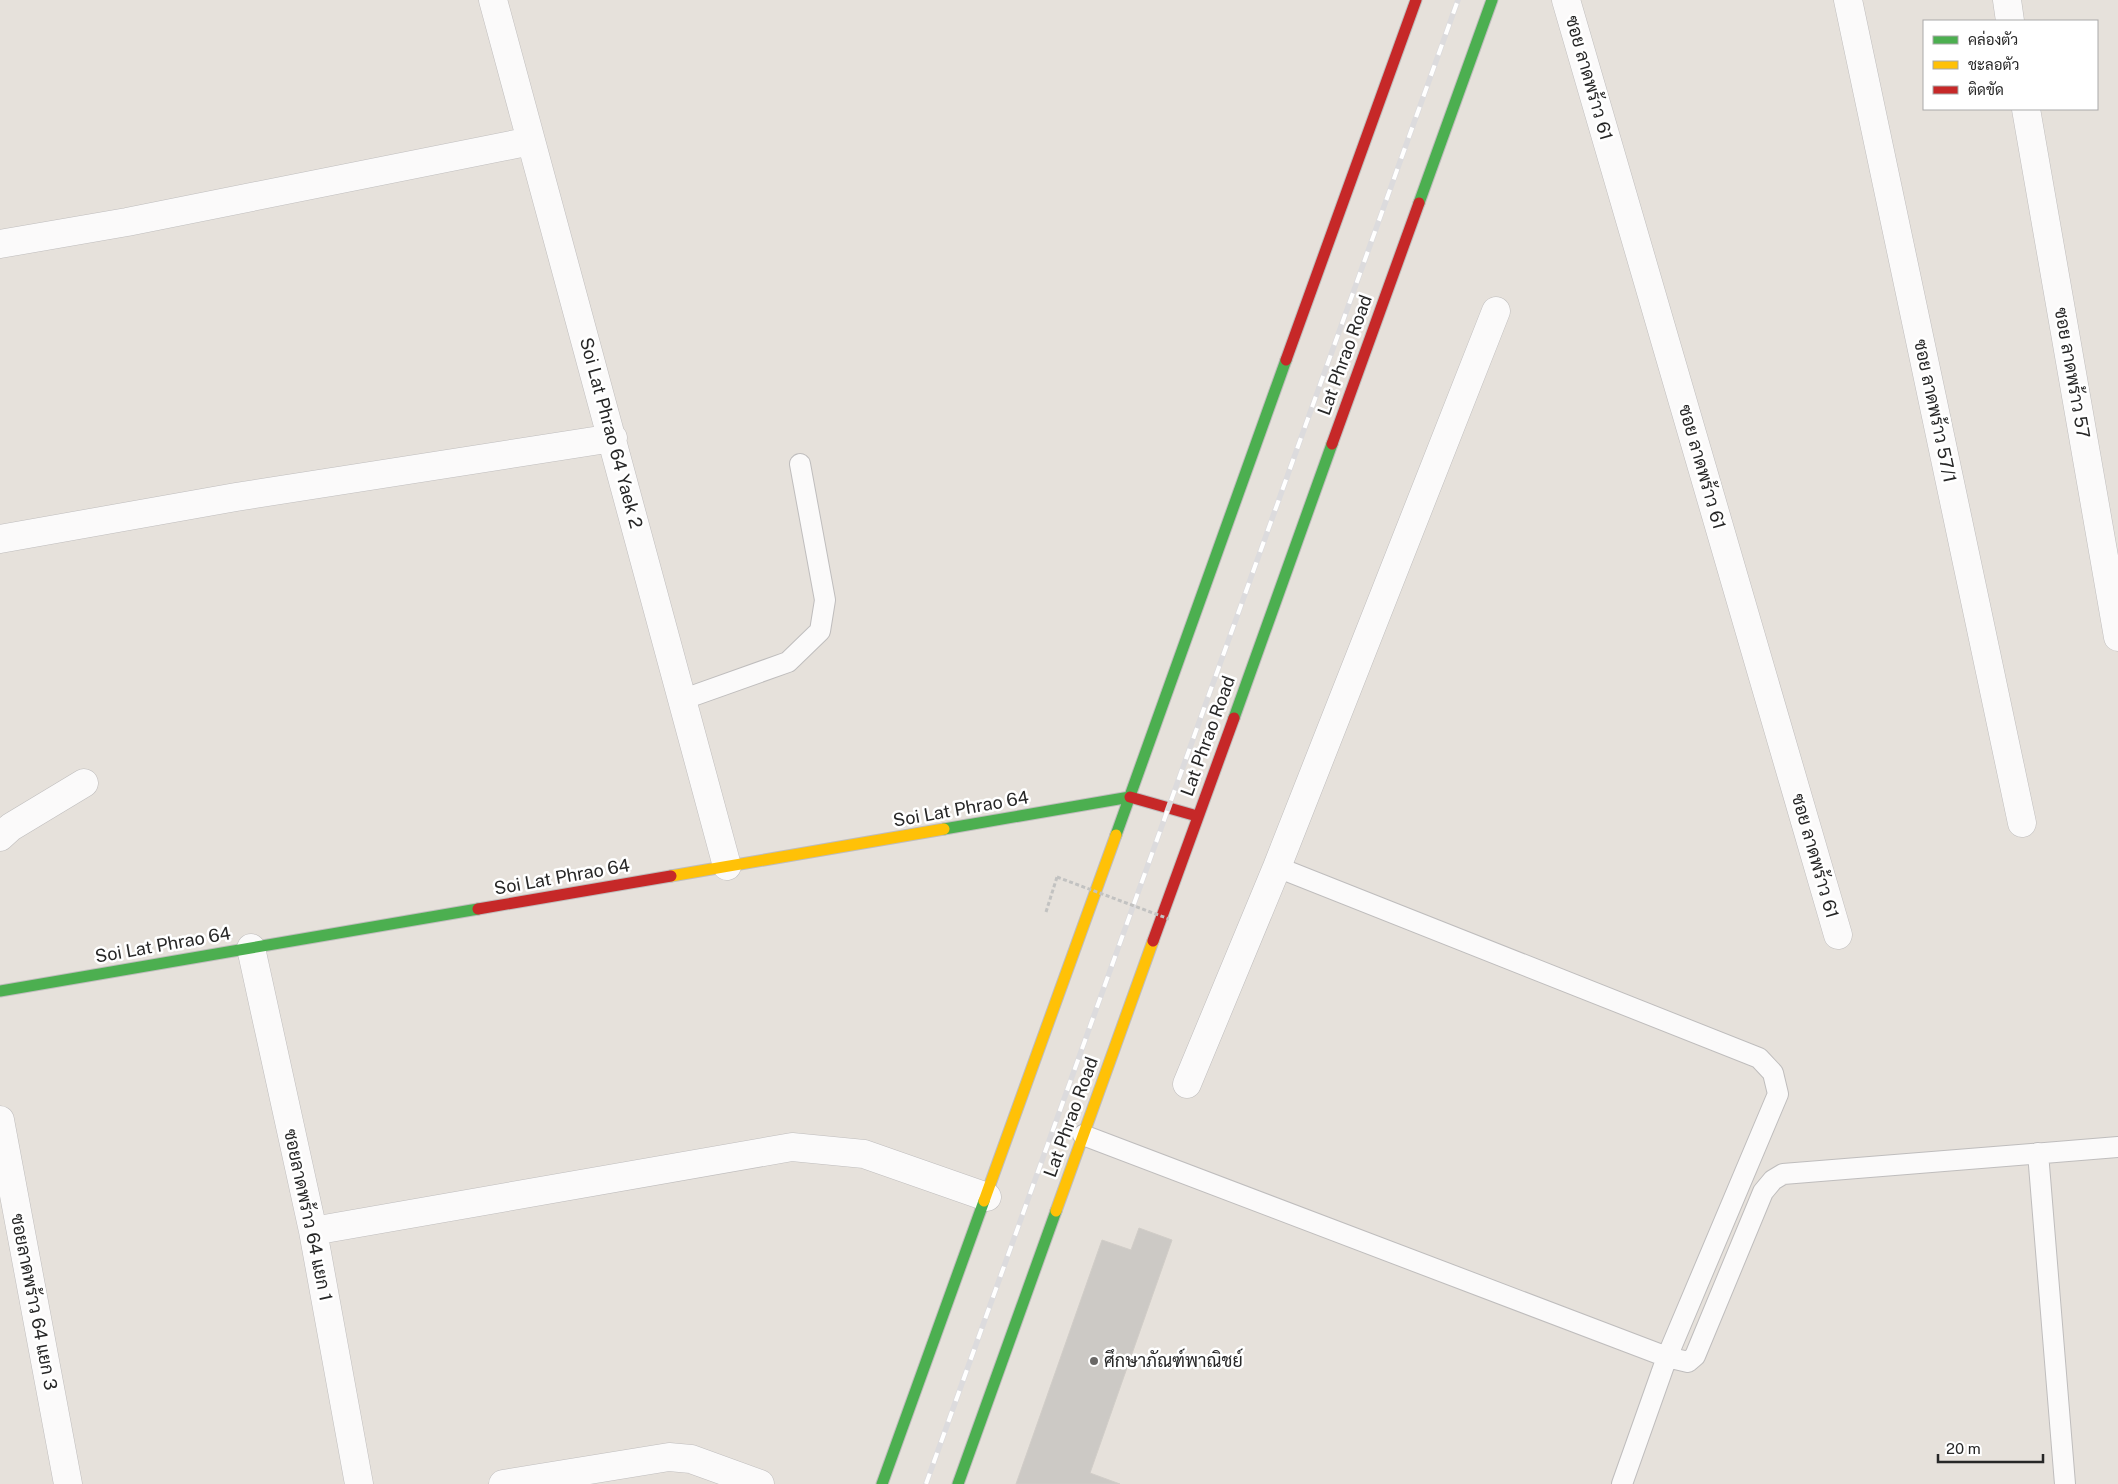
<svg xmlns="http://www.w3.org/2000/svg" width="2118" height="1484" viewBox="0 0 2118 1484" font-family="'Public Sans',Sarabun,sans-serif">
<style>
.building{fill:#ccc9c5;stroke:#d1cdc8}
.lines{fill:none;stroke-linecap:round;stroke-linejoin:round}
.lane-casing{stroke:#bfbdbd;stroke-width:22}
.street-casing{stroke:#bfbdbd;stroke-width:29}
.fast-casing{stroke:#bfbdbd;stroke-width:13}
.slow-casing{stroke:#bfbdbd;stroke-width:13}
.jam-casing{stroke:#bfbdbd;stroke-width:13}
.path{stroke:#c2c2c1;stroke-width:3;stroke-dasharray:4 2.5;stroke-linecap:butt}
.lane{stroke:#fbfafa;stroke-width:20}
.street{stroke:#fbfafa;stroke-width:28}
.fast{stroke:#4caf50;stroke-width:11}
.slow{stroke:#ffc107;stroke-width:11}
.jam{stroke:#c62828;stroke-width:11}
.rail-casing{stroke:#dcdbdd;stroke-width:5.5}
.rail{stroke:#fff;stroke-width:4;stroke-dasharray:11;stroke-linecap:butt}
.path-bridge{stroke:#c2c2c1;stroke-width:3;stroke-dasharray:4 2.5;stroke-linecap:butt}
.poi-dot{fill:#6a6866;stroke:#fff;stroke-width:2}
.labels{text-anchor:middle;stroke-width:5;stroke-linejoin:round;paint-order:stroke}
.street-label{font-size:18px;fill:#272727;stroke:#fff}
.poi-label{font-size:18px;fill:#272727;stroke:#fff;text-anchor:start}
</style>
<rect width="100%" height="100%" fill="#e6e1db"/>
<!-- building -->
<path class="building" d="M1139,1228L1172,1240L1090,1473L1120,1484H1016L1102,1240L1131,1250Z"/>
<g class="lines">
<defs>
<path id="lane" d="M684,699L788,662L820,631L825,600L800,464
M1277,867L1759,1058L1773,1073L1778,1094L1667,1357L1622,1484
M1083,1135L1667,1357L1688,1362L1695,1356L1763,1192L1773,1180L1783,1174L2118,1147
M2038,1153L2065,1484"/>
<path id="street" d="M493,0L727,866
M1566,0L1838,935
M1848,0L2022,823
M2007,0L2010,21
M2026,109L2118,637
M0,244L127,222L531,141
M0,539L236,497L613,438
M0,837L11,827L84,783
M251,948L313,1231L359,1484
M1187,1084L1277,867L1496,311
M0,1120L68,1484
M313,1231L792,1147L864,1154L987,1197
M503,1484L669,1457L691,1459L760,1484"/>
<path id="fast" d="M1419,203L1492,0
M1234,718L1332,444
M944,829L1130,797
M1116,835L1286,360
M0,991L478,909
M882,1484L984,1201
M958,1484L1056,1211"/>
<path id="slow" d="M671,876L944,829
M984,1201L1116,835
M1056,1211L1153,941"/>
<path id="jam" d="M1286,360L1416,0
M1332,444L1419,203
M1130,797L1197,816
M478,909L671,876
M1153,941L1234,718"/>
</defs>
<!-- lane casing -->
<use href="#lane" class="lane-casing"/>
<!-- street casing -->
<use href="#street" class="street-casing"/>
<!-- fast casing -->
<use href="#fast" class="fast-casing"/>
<!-- slow casing -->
<use href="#slow" class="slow-casing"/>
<!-- jam casing -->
<use href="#jam" class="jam-casing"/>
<!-- path -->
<path class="path" d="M1046,912L1057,877"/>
<!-- lane -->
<use href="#lane" class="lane"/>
<!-- street -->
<use href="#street" class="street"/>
<!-- fast -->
<use href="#fast" class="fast"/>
<!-- slow -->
<use href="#slow" class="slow"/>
<!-- jam -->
<use href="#jam" class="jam"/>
<defs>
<path id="rail" d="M926,1484L1458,0"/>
</defs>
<!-- rail casing -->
<use href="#rail" class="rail-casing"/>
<!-- rail -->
<use href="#rail" class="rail"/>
<!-- path-bridge -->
<path class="path-bridge" d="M1057,877L1169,919"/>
</g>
<!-- markers -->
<circle class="poi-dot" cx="1094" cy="1361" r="5"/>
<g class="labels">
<!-- street labels -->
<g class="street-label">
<text transform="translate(1589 78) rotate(74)" y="6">ซอย ลาดพร้าว 61</text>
<text transform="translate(1345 355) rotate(-70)" y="6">Lat Phrao Road</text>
<text transform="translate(2072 373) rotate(80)" y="6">ซอย ลาดพร้าว 57</text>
<text transform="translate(1935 411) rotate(78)" y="6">ซอย ลาดพร้าว 57/1</text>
<text transform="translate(611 433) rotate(75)" y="6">Soi Lat Phrao 64 Yaek 2</text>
<text transform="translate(1702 467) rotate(74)" y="6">ซอย ลาดพร้าว 61</text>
<text transform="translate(1208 736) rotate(-70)" y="6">Lat Phrao Road</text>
<text transform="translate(961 809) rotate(-10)" y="6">Soi Lat Phrao 64</text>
<text transform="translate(1815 856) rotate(74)" y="6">ซอย ลาดพร้าว 61</text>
<text transform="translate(562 877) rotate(-10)" y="6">Soi Lat Phrao 64</text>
<text transform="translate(163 945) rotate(-10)" y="6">Soi Lat Phrao 64</text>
<text transform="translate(1071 1117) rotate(-70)" y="6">Lat Phrao Road</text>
<text transform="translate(308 1215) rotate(78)" y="6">ซอยลาดพร้าว 64 แยก 1</text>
<text transform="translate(34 1302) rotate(79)" y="6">ซอยลาดพร้าว 64 แยก 3</text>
</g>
<!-- poi labels -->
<g class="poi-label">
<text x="1104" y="1367">ศึกษาภัณฑ์พาณิชย์</text>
</g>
</g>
<!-- legend -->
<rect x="1923" y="20" width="175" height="90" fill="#ffffff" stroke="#a9a9a9"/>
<rect x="1933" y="36" width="25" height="8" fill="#4caf50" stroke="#a9a9a9"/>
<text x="1968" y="45" font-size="15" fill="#272727">คล่องตัว</text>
<rect x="1933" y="61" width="25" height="8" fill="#ffc107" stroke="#a9a9a9"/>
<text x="1968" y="70" font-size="15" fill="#272727">ชะลอตัว</text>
<rect x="1933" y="86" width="25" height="8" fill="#c62828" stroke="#a9a9a9"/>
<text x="1968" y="95" font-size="15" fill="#272727">ติดขัด</text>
<!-- scale -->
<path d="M1938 1454v8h105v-8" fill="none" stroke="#272727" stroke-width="2.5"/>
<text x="1946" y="1454" font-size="15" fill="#272727" stroke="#ffffff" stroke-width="4" paint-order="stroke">20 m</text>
</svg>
